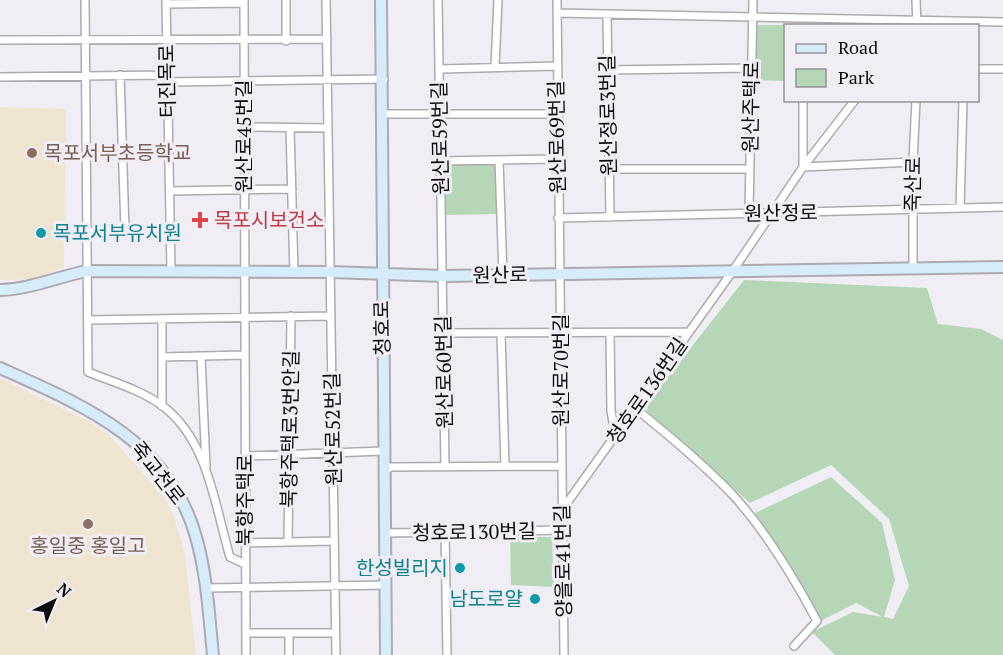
<svg xmlns="http://www.w3.org/2000/svg" width="1003" height="655" viewBox="0 0 1003 655" font-family="'PT Serif','Noto Sans KR',serif">
<style>
.education{fill:#eee4cf}
.green{fill:#b5d7b8}
.lines{fill:none;stroke-linecap:round;stroke-linejoin:round}
.street-casing{stroke:#adaab0;stroke-width:10}
.secondary-casing{stroke:#adaab0;stroke-width:14}
.street{stroke:#fff;stroke-width:7}
.secondary{stroke:#d7ecfb;stroke-width:10}
.education-dot{fill:#8d6e63;stroke:#f1edf4;stroke-width:2}
.health-dot{fill:#e0444e;stroke:#f1edf4;stroke-width:2}
.culture-dot{fill:#0f9aa8;stroke:#f1edf4;stroke-width:2}
.labels{text-anchor:middle;stroke-width:6;stroke-linejoin:round;paint-order:stroke}
.street-label{font-size:20px;fill:#0d0c0e;stroke:#f1edf4}
.education-label{font-size:20px;fill:#785e54;stroke:#f1edf4;text-anchor:start}
.health-label{font-size:20px;fill:#be3a42;stroke:#f1edf4;text-anchor:start}
.culture-label{font-size:20px;fill:#0d838f;stroke:#f1edf4;text-anchor:end}
</style>
<rect width="100%" height="100%" fill="#f1edf4"/>
<!-- education -->
<path class="education" d="M0,107L66,109L64,267L36,279L0,280Z
M0,378L92,423L109,435L163,496L173,513L185,555L196,655H0Z"/>
<!-- green -->
<path class="green" d="M757,25H798L786,26L785,81L756,80Z
M492,164L496,167L497,214L444,215V167L447,165Z
M744,280L927,288L938,324L981,329L1003,340V655H835L812,632L853,612L883,617L856,603L817,623L755,513L831,477L882,523L895,580L884,617L893,619L909,586L889,519L831,465L750,503L647,411L649,401Z
M510,537H552L554,587L511,585Z"/>
<g class="lines">
<defs>
<path id="street" d="M85,0L88,372C113,382 142,390 164,407C208,441 215,506 230,557L245,564
M166,0L171,271
M244,0L246,655
M326,0L336,655
M438,0L445,467
M557,0L564,655
M916,0L917,26
M166,4L244,3
M557,13L1003,22
M607,14L610,217
M0,40L327,39
M286,41V0
M495,67L498,0
M440,69L556,66
M978,69H1003
M608,70L752,68
M120,75L125,230
M0,77L167,75
M167,82L384,79
M803,100V167L913,162
M383,114H557
M244,127L328,128
M290,128L294,273
M499,160L503,275
M440,161L558,159
M609,169H750
M170,191L292,189
M960,208L963,100
M749,213L753,0
M558,218L1003,207
M88,231H170
M913,268V162L916,100
M88,320L331,316
M444,333L688,332
M501,333L505,466
M610,333L611,411L613,422L621,428
M162,357L244,355
M201,357L206,466
M162,406V320
M635,408C668,435 702,463 732,494C765,530 794,578 817,621L794,646
M245,456L384,451
M386,470L391,467L562,466
M562,510L732,272L803,167L855,100
M445,531L447,655
M386,533L563,530
M288,542L291,316
M245,543L334,541
M206,588L386,585
M246,633H335
M289,655V633"/>
<path id="secondary" d="M381,0L386,655
M0,290C31,289 57,277 87,271L331,272L443,276L1003,267
M0,368C83,405 169,440 196,537C207,575 209,616 213,655"/>
</defs>
<!-- street casing -->
<use href="#street" class="street-casing"/>
<!-- secondary casing -->
<use href="#secondary" class="secondary-casing"/>
<!-- street -->
<use href="#street" class="street"/>
<!-- secondary -->
<use href="#secondary" class="secondary"/>
</g>
<!-- markers -->
<g class="education-dot">
<circle cx="32" cy="153" r="6"/>
<circle cx="88" cy="524" r="6"/>
</g>
<path class="health-dot" d="M197 211h6v6h6v6h-6v6h-6v-6h-6v-6h6z"/>
<g class="culture-dot">
<circle cx="41" cy="233" r="6"/>
<circle cx="460" cy="568" r="6"/>
<circle cx="535" cy="599" r="6"/>
</g>
<g class="labels">
<!-- street labels -->
<g class="street-label">
<text transform="translate(167 81) rotate(-91)" y="7">터진목로</text>
<text transform="translate(751 107) rotate(-89)" y="7">원산주택로</text>
<text transform="translate(608 115) rotate(-91)" y="7">원산정로3번길</text>
<text transform="translate(244 136) rotate(-90)" y="7">원산로45번길</text>
<text transform="translate(557 137) rotate(-91)" y="7">원산로69번길</text>
<text transform="translate(440 138) rotate(-91)" y="7">원산로59번길</text>
<text transform="translate(913 184) rotate(-89)" y="7">죽산로</text>
<text transform="translate(781 213) rotate(-1)" y="7">원산정로</text>
<text transform="translate(500 275) rotate(-1)" y="7">원산로</text>
<text transform="translate(382 328) rotate(-91)" y="7">청호로</text>
<text transform="translate(561 370) rotate(-90)" y="7">원산로70번길</text>
<text transform="translate(444 372) rotate(-91)" y="7">원산로60번길</text>
<text transform="translate(647 391) rotate(-55)" y="7">청호로136번길</text>
<text transform="translate(290 429) rotate(-89)" y="7">북항주택로3번안길</text>
<text transform="translate(333 429) rotate(-91)" y="7">원산로52번길</text>
<text transform="translate(158 473) rotate(52)" y="7">죽교천로</text>
<text transform="translate(245 500) rotate(-90)" y="7">북항주택로</text>
<text transform="translate(474 532) rotate(-1)" y="7">청호로130번길</text>
<text transform="translate(563 561) rotate(-91)" y="7">양을로41번길</text>
</g>
<!-- education labels -->
<g class="education-label">
<text x="44" y="160">목포서부초등학교</text>
<text x="88" y="553" text-anchor="middle">홍일중 홍일고</text>
</g>
<!-- health labels -->
<g class="health-label">
<text x="214" y="227">목포시보건소</text>
</g>
<!-- culture labels -->
<g class="culture-label">
<text x="53" y="240" text-anchor="start">목포서부유치원</text>
<text x="448" y="575">한성빌리지</text>
<text x="523" y="606">남도로얄</text>
</g>
</g>
<!-- legend -->
<rect x="784" y="24" width="195" height="78" fill="#f1edf4" stroke="#969398" stroke-width="1.5"/>
<rect x="796" y="44" width="30" height="9" fill="#d7ecfb" stroke="#969398" stroke-width="1.5"/>
<text x="838" y="54" font-size="18" fill="#0d0c0e">Road</text>
<rect x="796" y="69" width="30" height="18" fill="#b5d7b8" stroke="#969398" stroke-width="1.5"/>
<text x="838" y="84" font-size="18" fill="#0d0c0e">Park</text>
<!-- north arrow -->
<g transform="translate(54 601) rotate(43)" stroke="#f1edf4" stroke-width="4.5" paint-order="stroke">
<path d="M0-4.5L10 22L0 15L-10 22Z" fill="#0d0c0e"/>
<text y="-9" font-size="16" font-weight="bold" text-anchor="middle" fill="#0d0c0e">N</text>
</g>
</svg>
